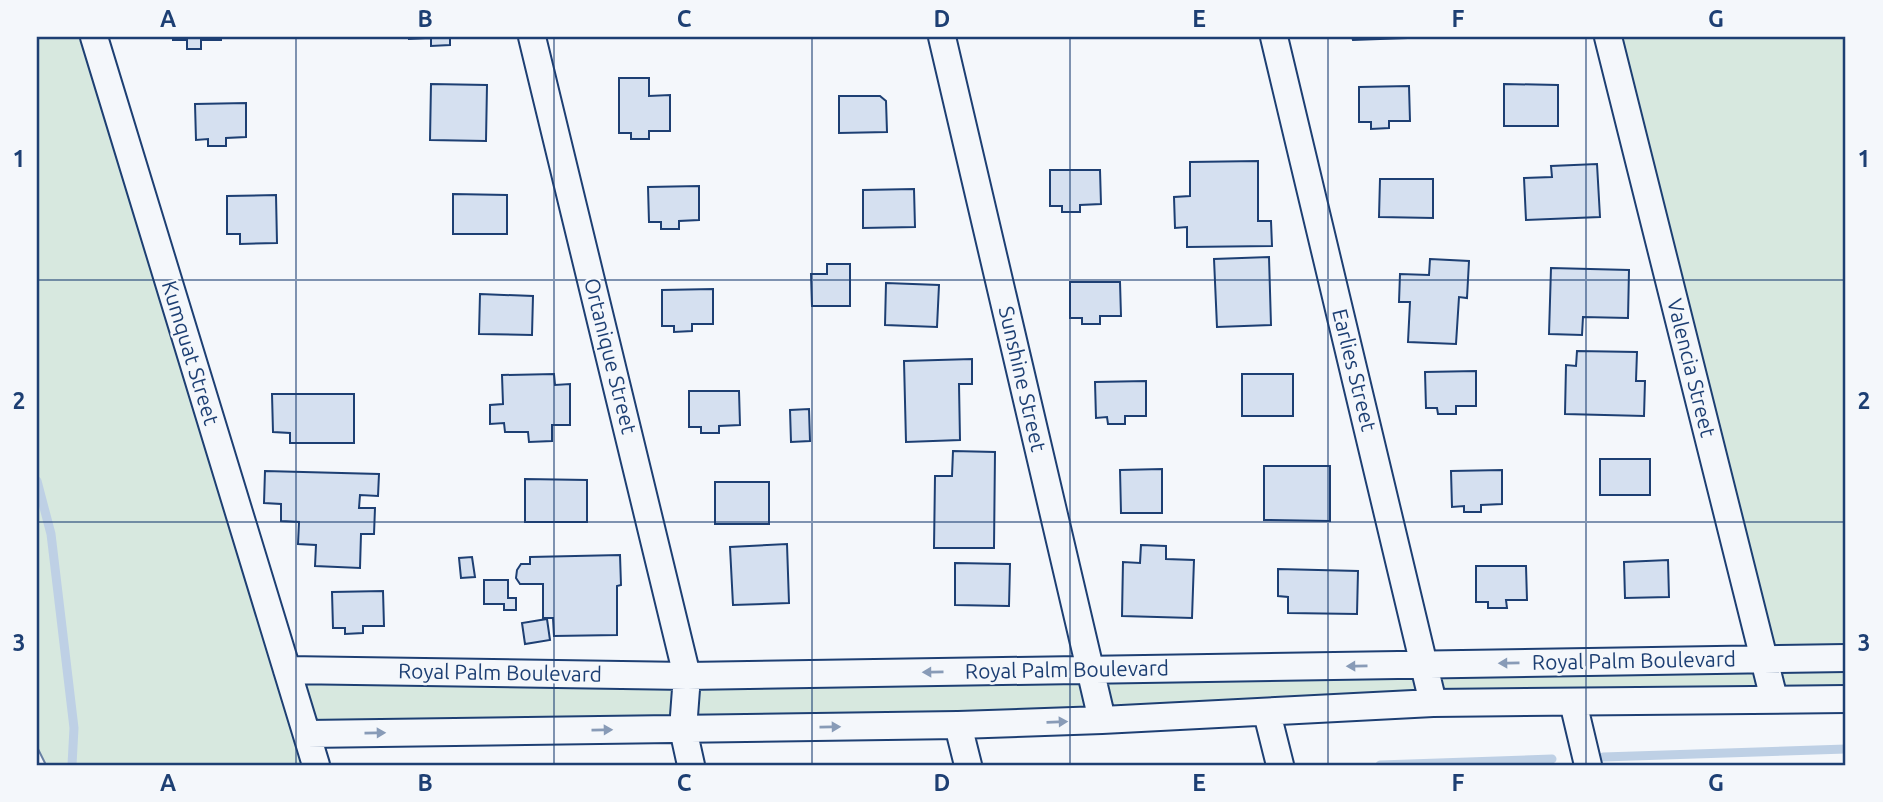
<svg xmlns="http://www.w3.org/2000/svg" width="1883" height="802" viewBox="0 0 1883 802" font-family="Ubuntu,sans-serif">
<style>
.green{fill:#d7e8df;stroke:#687fa3;stroke-width:2}
.lines{fill:none;stroke-linecap:round;stroke-linejoin:round}
.stream{stroke:#bed0e5;stroke-width:9}
.building{fill:#d5e0f0;stroke:#1d3f73;stroke-width:2}
.street-casing{stroke:#1d3f73;stroke-width:30}
.street{stroke:#f4f7fb;stroke-width:26}
.oneway{fill:#889bb7}
.grid{fill:none;stroke:#1d3f73;stroke-width:2;stroke-opacity:0.55}
.labels{text-anchor:middle;stroke-width:5;stroke-linejoin:round;paint-order:stroke}
.street-label{font-size:21px;fill:#1d3f73;stroke:#f4f7fb}
.neatline{fill:none;stroke:#1d3f73;stroke-width:2.5}
.grid-label{font-size:23px;text-anchor:middle;font-weight:bold;fill:#1d3f73}
</style>
<rect width="100%" height="100%" fill="#f4f7fb"/>
<!-- green -->
<path class="green" d="M37,37H100L287,670L1764,659L1608,37H1846V698L307,734L316,765H46L37,747Z"/>
<g class="lines">
<!-- stream -->
<path class="stream" d="M37,481L51,534L74,728L72,765
M1603,757L1846,749
M1380,765L1552,759"/>
</g>
<!-- building -->
<path class="building" d="M173,37H221V40H201V49H187V40H173Z
M409,37H462H450V45L431,46V38L409,39Z
M1352,37H1407V38L1353,40Z
M619,78H649V96L670,95V131H649V139H631V133H619Z
M431,84L487,85L486,141L430,140Z
M1504,84L1558,85V126H1504Z
M1409,86L1410,121H1389V128L1371,129V122H1359V87Z
M839,96H880L886,101L887,132L839,133Z
M246,103V137L226,138V146H208V139L196,140L195,104Z
M1258,161V221H1271L1272,246L1187,247V227L1175,228L1174,197L1190,196V162Z
M1597,164L1600,217L1526,220L1524,178L1552,177L1551,166Z
M1050,170H1100L1101,204L1080,205V212H1062V206H1050Z
M1380,179H1433V218L1379,217Z
M699,186V220L679,221V229H661V222H649L648,187Z
M914,189L915,227L863,228V190Z
M453,194L507,195V234H453Z
M276,195L277,243L240,244V234H227V196Z
M1269,257L1271,325L1217,327L1214,259Z
M1430,259L1469,261L1467,298L1459,297L1456,344L1408,342L1410,302H1399L1400,274L1429,275Z
M827,264H850V306H812L811,274H827Z
M1551,268L1629,270L1628,318L1583,317L1582,335L1549,334Z
M1070,282H1120L1121,316H1100V324H1082V318H1070Z
M886,283L939,285L937,327L885,325Z
M713,289V324H692V331L674,332V326H662V290Z
M480,294L533,296L532,335L479,334Z
M1577,351L1637,352L1636,381H1645L1644,416L1565,414L1566,365L1576,366Z
M972,359V384H959L960,440L906,442L904,361Z
M1476,371V406H1456V414H1438L1437,408H1426L1425,372Z
M554,374L555,385L570,384V425H552V441L529,442L528,432H505L504,423L490,424V405L503,404L502,375Z
M1242,374H1293V416H1242Z
M1146,381V416H1125V424H1108L1107,417L1096,418L1095,382Z
M689,391H739L740,425L719,426V433H701V427H689Z
M272,394H354V443H290V433L273,432Z
M809,409L810,441L791,442L790,410Z
M953,451L995,452L994,548H934L935,476H952Z
M1600,459H1650V495H1600Z
M1264,466H1330V521L1264,520Z
M1162,469V513H1121L1120,470Z
M1502,470V504L1481,505V512H1464V506L1452,507L1451,471Z
M265,471L379,474L378,496L360,495L359,508H375L374,534H361L360,568L315,566L316,545L298,544L299,522L281,521V504L264,503Z
M525,479L587,480V522H525Z
M715,482H769V524H715Z
M787,544L789,603L733,605L730,547Z
M1141,545L1166,546V559L1194,560L1192,618L1122,616L1123,562L1140,563Z
M620,555L621,585L617,586V635L554,636L553,618H543V584H520L516,578L517,570L521,564H530V557Z
M472,557L475,577L461,578L459,558Z
M1668,560L1669,597L1625,598L1624,562Z
M955,563L1010,564L1009,606L955,605Z
M1476,566H1526L1527,600H1506L1507,608H1488V602H1476Z
M1278,569L1358,571L1357,614L1288,613V597L1278,596Z
M484,580H508V598H516V610H504V604H484Z
M383,591L384,626H363V633L345,634V628H333L332,592Z
M547,619L550,640L525,644L522,623Z"/>
<g class="lines">
<defs>
<path id="street" d="M94,37L316,765
M532,37L687,676L683,729L691,765
M942,37L1102,720
M1274,37L1433,703
M1608,37L1774,699
M287,670L687,676L1846,658
M1573,702L1588,765
M1267,713L1280,765
M958,725L968,765
M307,734L958,725L1102,720L1433,703L1846,699"/>
</defs>
<!-- street casing -->
<use href="#street" class="street-casing"/>
<!-- street -->
<use href="#street" class="street"/>
</g>
<!-- one-way arrows -->
<defs><path id="oneway-solid" d="M-6-.8H1V-3.2L6.5 0L1 3.2V.8H-6Z" transform="scale(1.75)"/></defs>
<g class="oneway">
<use href="#oneway-solid" transform="translate(1509 663) rotate(179)"/>
<use href="#oneway-solid" transform="translate(1357 666) rotate(179)"/>
<use href="#oneway-solid" transform="translate(933 672) rotate(179)"/>
<use href="#oneway-solid" transform="translate(1057 722) rotate(-2)"/>
<use href="#oneway-solid" transform="translate(830 727) rotate(-1)"/>
<use href="#oneway-solid" transform="translate(602 730) rotate(-1)"/>
<use href="#oneway-solid" transform="translate(375 733) rotate(-1)"/>
</g>
<!-- grid -->
<path class="grid" d="M296,37V765M554,37V765M812,37V765M1070,37V765M1328,37V765M1586,37V765M37,280H1846M37,522H1846"/>
<g class="labels">
<!-- street labels -->
<g class="street-label">
<text transform="translate(190 353) rotate(73)" y="7">Kumquat Street</text>
<text transform="translate(610 356) rotate(76)" y="7">Ortanique Street</text>
<text transform="translate(1691 368) rotate(76)" y="7">Valencia Street</text>
<text transform="translate(1354 370) rotate(76)" y="7">Earlies Street</text>
<text transform="translate(1022 379) rotate(77)" y="7">Sunshine Street</text>
<text transform="translate(1634 661) rotate(-1)" y="7">Royal Palm Boulevard</text>
<text transform="translate(1067 670) rotate(-1)" y="7">Royal Palm Boulevard</text>
<text transform="translate(500 673) rotate(1)" y="7">Royal Palm Boulevard</text>
</g>
</g>
<!-- border -->
<rect width="1883" height="802" fill="none" stroke="#f4f7fb" stroke-width="77"/>
<rect x="38" y="38" width="1806" height="726" class="neatline"/>
<g class="grid-label">
<text x="168" y="27">A</text>
<text x="425" y="27">B</text>
<text x="684" y="27">C</text>
<text x="942" y="27">D</text>
<text x="1199" y="27">E</text>
<text x="1458" y="27">F</text>
<text x="1716" y="27">G</text>
<text x="19" y="167">1</text>
<text x="1864" y="167">1</text>
<text x="19" y="409">2</text>
<text x="1864" y="409">2</text>
<text x="19" y="651">3</text>
<text x="1864" y="651">3</text>
<text x="168" y="791">A</text>
<text x="425" y="791">B</text>
<text x="684" y="791">C</text>
<text x="942" y="791">D</text>
<text x="1199" y="791">E</text>
<text x="1458" y="791">F</text>
<text x="1716" y="791">G</text>
</g>
</svg>
